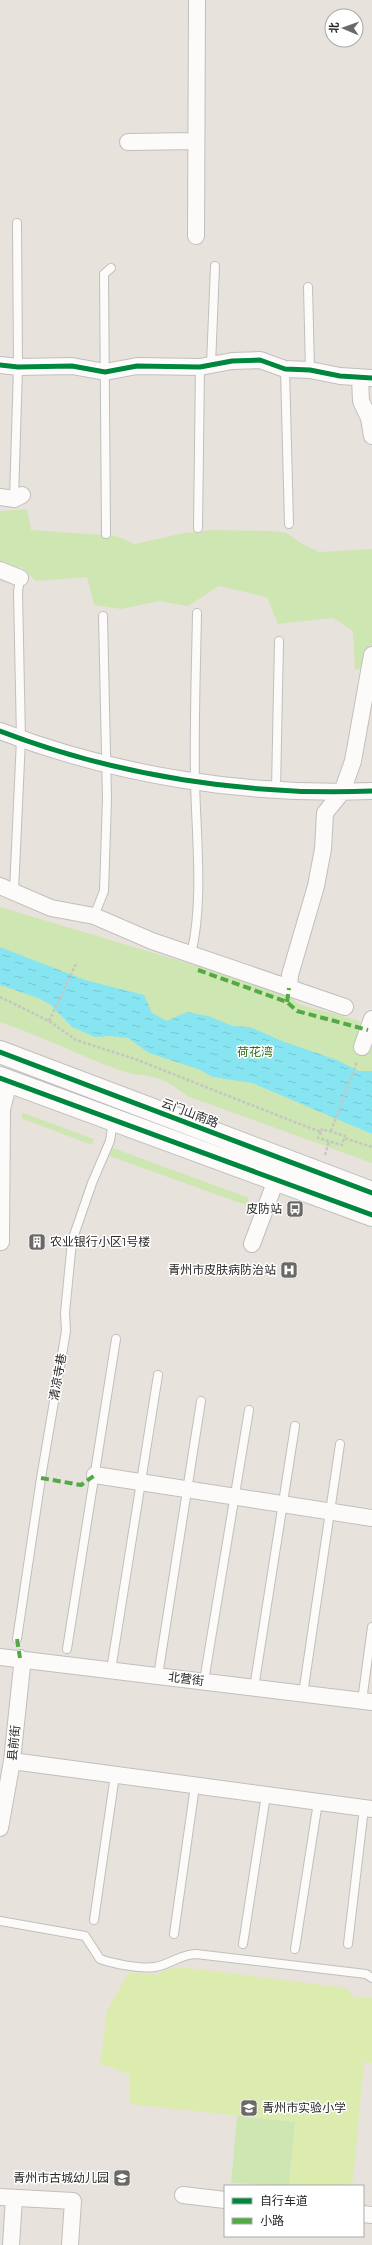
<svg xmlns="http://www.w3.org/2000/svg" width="372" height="2245" viewBox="0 0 372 2245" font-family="Montserrat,'Noto Sans SC',sans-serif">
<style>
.grass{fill:#cee6b2}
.pitch{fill:#dcebae}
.water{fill:url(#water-ripples)}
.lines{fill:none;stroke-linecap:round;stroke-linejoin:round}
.lane-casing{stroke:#c0bfbf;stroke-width:10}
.street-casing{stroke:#c0bfbf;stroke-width:18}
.secondary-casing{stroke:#c0bfbf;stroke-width:24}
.path{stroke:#c6c5c5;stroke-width:2.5;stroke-dasharray:3 2;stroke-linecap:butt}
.lane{stroke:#fcfbfa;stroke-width:8}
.street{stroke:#fcfbfa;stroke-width:16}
.secondary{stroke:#fcfbfa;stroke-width:22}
.quiet{stroke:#53aa44;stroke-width:4;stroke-dasharray:8 4;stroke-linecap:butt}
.cycleway-casing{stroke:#fff;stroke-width:8}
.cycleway{stroke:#00873e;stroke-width:5}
.labels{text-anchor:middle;stroke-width:3;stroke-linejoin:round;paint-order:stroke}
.park-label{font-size:12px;fill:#306c12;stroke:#fff}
.street-label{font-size:12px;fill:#282828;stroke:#fff}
.poi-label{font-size:12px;fill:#282828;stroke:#fff;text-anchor:end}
</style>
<defs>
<pattern id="water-ripples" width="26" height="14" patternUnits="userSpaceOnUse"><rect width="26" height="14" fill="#87e5f2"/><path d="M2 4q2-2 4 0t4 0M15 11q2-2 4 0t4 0" fill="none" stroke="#75c4d0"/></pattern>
</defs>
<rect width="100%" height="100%" fill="#e8e2dd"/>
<!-- grass -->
<path class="grass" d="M27,509L31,530L116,536L135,544L184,533L212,530L271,531L287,533L299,542L319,552L372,549V665L355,670L353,631L333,618L278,624L267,597L219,586L188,606L159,601L121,609L94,605L87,577L36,581L22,568L0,563V511Z
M0,907L281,991L301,1005L357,1020L372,1034V1163L187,1096C176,1088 166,1079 152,1077C141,1074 131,1075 119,1070C79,1055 41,1036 0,1022Z
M23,1113L94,1139L92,1145L21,1118Z
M113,1148L249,1198L246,1205L109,1156Z
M237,2116L295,2122L289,2186L231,2183Z"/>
<!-- pitch -->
<path class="pitch" d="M180,1967L346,1988L354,1997L372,1998V2063L364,2062L353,2181L347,2186H289L295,2122L130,2104V2075L106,2065H100L107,2011L129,1972L157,1975L167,1969Z"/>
<!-- water -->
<path class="water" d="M0,947L85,980L144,995L152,1013L167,1021L187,1012L208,1016L233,1026L250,1027L282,1041L337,1060L359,1071H372V1134L252,1083L213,1077L198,1069L149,1053L128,1038L110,1036L95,1037L72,1027L51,1005L38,998L0,985Z"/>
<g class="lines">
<defs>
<path id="lane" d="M308,287L310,370
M211,365L215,266
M285,369L289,524
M14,499L18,367L17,223
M198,528L200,367
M106,534L104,274L111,268
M276,789L279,641
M14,891L21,739L18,592L20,578
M94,916L104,891L107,799L103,616
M191,954C204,903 196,834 195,781C194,725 196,669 197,613
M17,1639L41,1478L66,1331L65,1313L72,1241L92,1183L110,1141L113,1121
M67,1649L116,1339
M111,1670L158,1375
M158,1676L201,1401
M204,1681L249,1410
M254,1688L295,1426
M303,1694L340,1444
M362,1701L372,1627
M94,1920L115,1775
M0,1921L85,1936L100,1959C114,1964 140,1969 155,1967C169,1965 181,1954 196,1954L366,1974L372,1978
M174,1934L195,1786
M243,1944L266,1795
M348,1944L364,1808
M295,1949L318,1802"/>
<path id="street" d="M128,142L196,141
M196,236L197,0
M0,365L18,367L72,366L105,372L137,366L200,367L232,361L260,360L285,369L310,370L340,376L372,378
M360,378L361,401L369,418L372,436
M0,497L14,499L22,495
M0,570L20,578
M0,731C117,776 247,796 372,791
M0,886L51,908L94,916L152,941L345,1007
M289,988L290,975L316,886L323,849L325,813L342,792L353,761L372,655
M362,1047L372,1019
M1,1242L2,1109L9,1082
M252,1244L276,1180
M95,1475L372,1518
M0,1657L372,1702
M12,1761L372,1809
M0,1828L12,1761L22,1666L20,1658
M183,2195L225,2200
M0,2197L73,2201L70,2245
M363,2214L372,2215
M11,2245L14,2198"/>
<path id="secondary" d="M0,1052L372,1193
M0,1078L372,1215"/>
</defs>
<!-- lane casing -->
<use href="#lane" class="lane-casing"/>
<!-- street casing -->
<use href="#street" class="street-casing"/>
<!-- secondary casing -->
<use href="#secondary" class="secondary-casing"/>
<!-- path -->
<path class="path" d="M0,997L49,1021L76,1040L135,1059L297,1123L321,1132L322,1129L345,1136L344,1138L372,1147
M49,1021L77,962
M331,1131L357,1062
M321,1132L318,1138L342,1145L344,1138
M325,1155L329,1141"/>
<!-- lane -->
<use href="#lane" class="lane"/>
<!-- street -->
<use href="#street" class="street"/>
<!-- secondary -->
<use href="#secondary" class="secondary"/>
<!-- quiet -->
<path class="quiet" d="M198,970L287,1002L297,1011L368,1030
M287,1002L289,988
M41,1478L81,1485L95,1475
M17,1639L20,1658"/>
<defs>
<path id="cycleway" d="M0,365L18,367L72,366L105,372L137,366L200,367L232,361L260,360L285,369L310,370L340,376L372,378
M0,731C117,776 247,796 372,791
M0,1052L372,1193
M0,1078L372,1215"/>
</defs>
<!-- cycleway casing -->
<use href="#cycleway" class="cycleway-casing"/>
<!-- cycleway -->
<use href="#cycleway" class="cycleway"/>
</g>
<!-- icons -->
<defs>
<symbol id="bus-square" viewBox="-11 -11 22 22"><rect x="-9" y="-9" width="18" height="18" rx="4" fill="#6b6967" stroke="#fff"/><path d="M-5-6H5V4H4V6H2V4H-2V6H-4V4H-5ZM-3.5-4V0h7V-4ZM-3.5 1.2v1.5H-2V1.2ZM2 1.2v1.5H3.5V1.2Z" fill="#fff"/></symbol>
<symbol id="building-square" viewBox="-11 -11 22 22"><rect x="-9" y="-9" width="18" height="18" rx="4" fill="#6b6967" stroke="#fff"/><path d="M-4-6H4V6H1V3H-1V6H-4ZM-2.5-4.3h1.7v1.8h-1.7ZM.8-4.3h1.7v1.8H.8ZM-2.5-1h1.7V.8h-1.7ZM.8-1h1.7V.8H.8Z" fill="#fff"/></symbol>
<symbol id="hospital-square" viewBox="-11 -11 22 22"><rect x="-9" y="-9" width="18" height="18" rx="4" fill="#6b6967" stroke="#fff"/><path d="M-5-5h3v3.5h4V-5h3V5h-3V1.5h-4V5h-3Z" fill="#fff"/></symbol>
<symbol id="school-square" viewBox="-11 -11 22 22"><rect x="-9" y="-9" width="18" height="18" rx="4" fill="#6b6967" stroke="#fff"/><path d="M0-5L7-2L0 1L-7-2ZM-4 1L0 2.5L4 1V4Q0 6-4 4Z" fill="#fff"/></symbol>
</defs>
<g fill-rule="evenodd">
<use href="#bus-square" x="285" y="1199" width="20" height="20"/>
<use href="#building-square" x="27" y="1232" width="20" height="20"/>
<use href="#hospital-square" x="279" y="1260" width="20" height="20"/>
<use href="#school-square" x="239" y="2098" width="20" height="20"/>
<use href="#school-square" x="112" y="2168" width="20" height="20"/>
</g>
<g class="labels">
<!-- park labels -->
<g class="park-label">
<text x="255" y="1056">荷花湾</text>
</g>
<!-- street labels -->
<g class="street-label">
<text transform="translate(190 1113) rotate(21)" y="4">云门山南路</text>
<text transform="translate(58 1377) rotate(-80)" y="4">清凉寺巷</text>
<text transform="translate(186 1679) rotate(7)" y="4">北营街</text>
<text transform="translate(14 1743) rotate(-84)" y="4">县前街</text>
</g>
<!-- poi labels -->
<g class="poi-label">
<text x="282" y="1213">皮防站</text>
<text x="50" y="1246" text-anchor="start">农业银行小区1号楼</text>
<text x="276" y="1274">青州市皮肤病防治站</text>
<text x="262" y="2112" text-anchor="start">青州市实验小学</text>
<text x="109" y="2182">青州市古城幼儿园</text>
</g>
</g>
<!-- legend -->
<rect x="224" y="2185" width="140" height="52" fill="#ffffff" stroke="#a9a9a9"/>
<rect x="232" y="2198" width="20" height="6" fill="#00873e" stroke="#a9a9a9"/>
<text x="260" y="2205" font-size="12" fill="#282828">自行车道</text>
<rect x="232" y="2218" width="20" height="6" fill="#53aa44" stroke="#a9a9a9"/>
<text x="260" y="2225" font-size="12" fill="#282828">小路</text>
<!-- north arrow -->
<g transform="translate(344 28) rotate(272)"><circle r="19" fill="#ffffff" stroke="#a9a9a9"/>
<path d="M0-3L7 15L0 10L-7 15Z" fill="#6b6967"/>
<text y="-6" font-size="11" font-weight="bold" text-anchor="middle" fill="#282828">北</text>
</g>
</svg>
